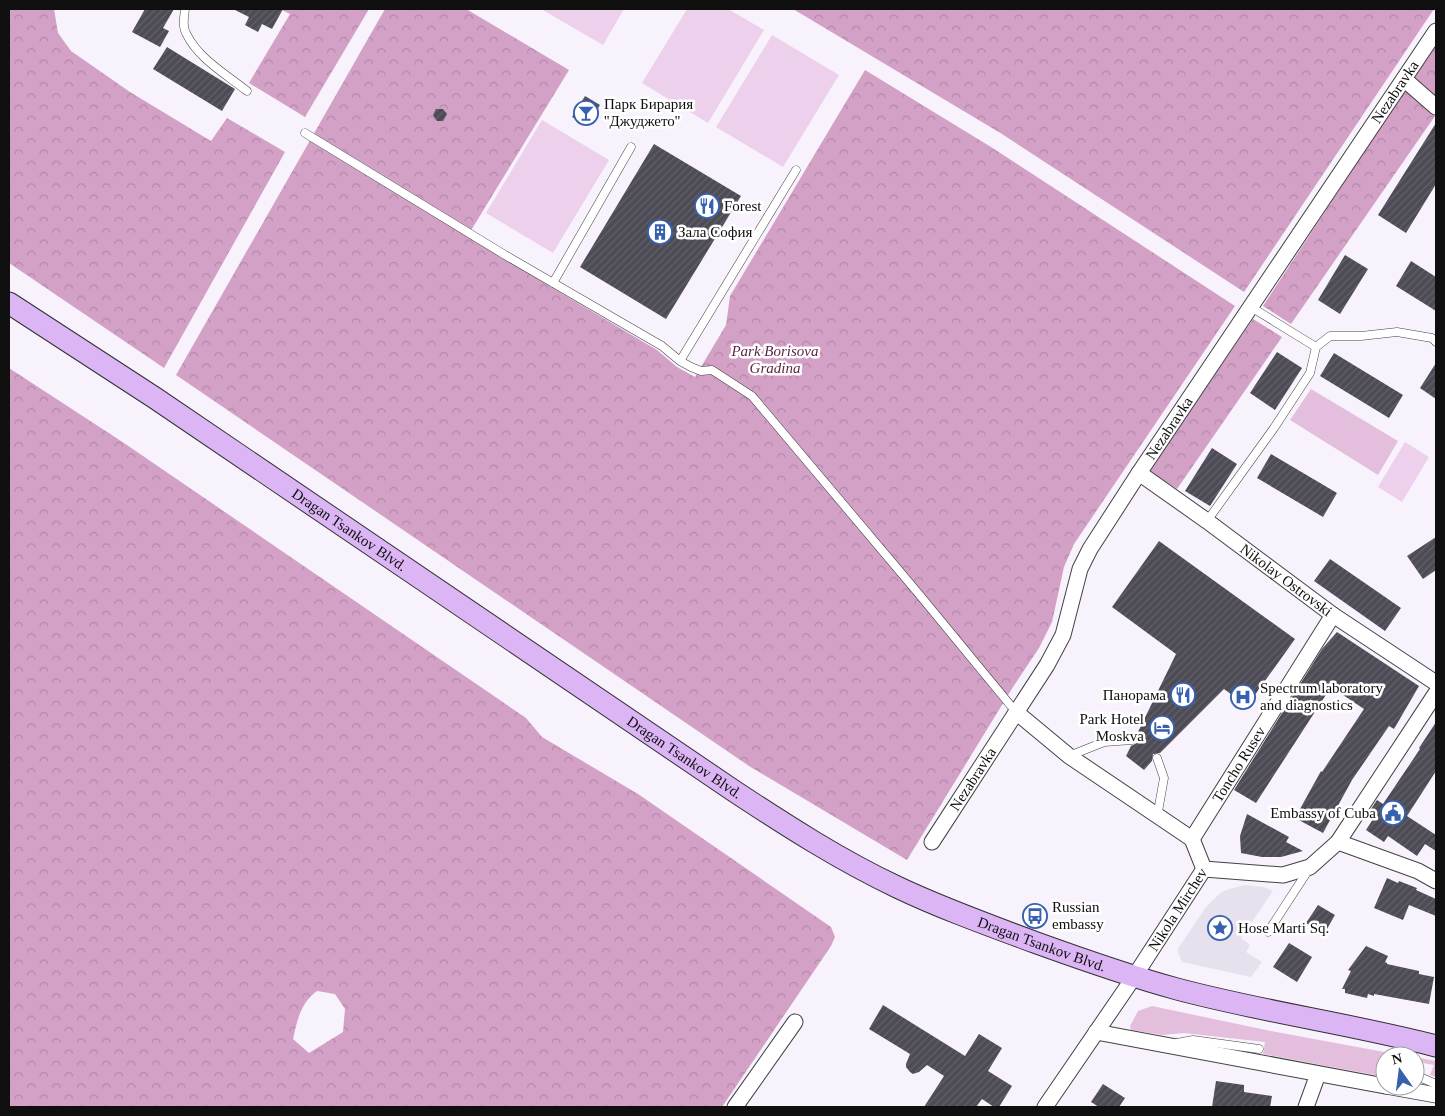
<svg xmlns="http://www.w3.org/2000/svg" width="1445" height="1116" viewBox="0 0 1445 1116" font-family="'Times New Roman',serif">
<style>
.grass{fill:#e4bfdd}
.forest{fill:url(#forest-crowns);fill-rule:evenodd}
.pitch{fill:#edd0eb}
.plaza{fill:#e7e1ee}
.building{fill:url(#building-hatch)}
.lines{fill:none;stroke-linecap:round;stroke-linejoin:round}
.service-casing{stroke:#424242;stroke-width:9}
.minor-casing{stroke:#424242;stroke-width:17}
.secondary-casing{stroke:#313131;stroke-width:23}
.service{stroke:#fff;stroke-width:8}
.minor{stroke:#fff;stroke-width:15}
.secondary{stroke:#dcb5f5;stroke-width:21}
.labels{text-anchor:middle;stroke-width:5;stroke-linejoin:round;paint-order:stroke}
.street-label{font-size:15px;fill:#0f0f0f;stroke:#fff}
.poi-label{font-size:15px;fill:#0f0f0f;stroke:#fff;text-anchor:start}
.park-label{font-size:15px;font-style:italic;fill:#5f2643;stroke:#fff}
</style>
<defs>
<pattern id="forest-crowns" width="20" height="18" patternUnits="userSpaceOnUse" patternTransform="scale(1.25)"><rect width="20" height="18" fill="#d3a0c6"/><path d="M2 6a3 3 0 1 1 6 0M12 15a3 3 0 1 1 6 0" fill="none" stroke="#b489a9"/></pattern>
<pattern id="building-hatch" width="6" height="6" patternUnits="userSpaceOnUse" patternTransform="scale(1.25)"><rect width="6" height="6" fill="#4d4c56"/><path d="M-1 1l2-2M0 6l6-6M5 7l2-2" fill="none" stroke="#626169"/></pattern>
</defs>
<rect width="100%" height="100%" fill="#f8f2fd"/>
<!-- grass -->
<path class="grass" d="M1311,389L1398,441L1378,475L1290,420Z
M1152,1006L1271,1031L1406,1056H1385V1077L1263,1054L1265,1042L1184,1033L1162,1035L1131,1030L1130,1026L1138,1011Z
M1415,1057L1436,1061V1077L1430,1075L1434,1065L1423,1063L1419,1080L1431,1085L1415,1082Z"/>
<!-- forest -->
<path class="forest" d="M9,9H54L58,33L71,51L130,92L211,141L227,118L285,152L164,368L9,263Z
M280,9H369L305,117L249,83L290,14Z
M385,9H466L569,70L467,237L657,350L677,367L695,377L726,325L730,296L865,70L991,147L1235,306L1074,544L1064,567L1052,622L1039,648L1013,687L907,860L749,766L176,375Z
M793,9H1434L1244,292L1002,134Z
M1436,43V100L1412,79Z
M1405,90L1435,116L1291,324L1263,306Z
M1253,319L1282,337L1177,489L1149,471Z
M9,368L124,443L526,718L542,737L638,794L831,927L835,937L831,946L722,1107H9ZM317,991L335,994L345,1009L343,1032L309,1053L293,1039C297,1021 301,1002 317,991Z"/>
<!-- pitch -->
<path class="pitch" d="M541,9H624L603,45Z
M687,9H728L764,30L708,123L642,83Z
M772,35L839,75L783,167L716,127Z
M542,120L609,160L553,253L486,213Z
M1405,442L1429,457L1402,502L1378,487Z"/>
<!-- plaza -->
<path class="plaza" d="M1245,885L1264,887L1273,891L1241,938L1250,945L1246,952L1262,962L1251,977L1182,962L1177,950L1206,907L1219,894L1226,890Z"/>
<!-- building -->
<path class="building" d="M145,9H174L163,28L169,31L160,47L132,32Z
M233,9H283L272,29L262,24L258,32L245,25L249,17Z
M167,47L235,89L222,111L153,69Z
M585,96L600,105L588,126L572,117Z
M436,109H443L447,114L443,121H437L433,115Z
M1436,123V184L1406,233L1378,215Z
M654,144L741,196L666,319L580,267Z
M1345,255L1368,269L1340,314L1318,300Z
M1411,261L1436,277V311L1396,286Z
M1277,352L1302,368L1275,410L1250,393Z
M1334,353L1403,395L1389,418L1320,376Z
M1436,363V399L1420,388Z
M1212,448L1237,464L1210,506L1185,491Z
M1271,454L1337,493L1323,517L1257,478Z
M1436,537V570L1423,579L1407,556Z
M1159,541L1295,639L1247,706L1224,689L1160,753L1153,754L1152,761L1144,770L1126,756L1131,746L1137,743L1138,739L1136,736L1176,654L1112,607Z
M1330,559L1401,608L1385,631L1314,581Z
M1337,632L1419,686L1394,729L1389,726L1352,780L1323,833L1295,818L1321,771L1322,772L1364,709L1331,687L1256,803L1234,790L1322,649Z
M1436,722V771L1407,816L1436,835V851L1425,844L1417,856L1388,836L1384,842L1366,830L1375,816L1369,812L1377,800L1383,804L1420,749L1419,748Z
M1247,814L1289,837L1286,842L1303,851L1281,857H1262L1241,853L1240,836Z
M1387,878L1398,883L1399,881L1417,888L1416,890L1436,899V916L1409,905L1403,920L1374,908Z
M1318,905L1335,915L1324,934L1306,923Z
M1289,943L1312,957L1297,982L1273,967Z
M1366,946L1388,956L1385,962L1387,963V964L1419,971V974L1434,977L1429,1004L1374,994V996L1368,994L1367,998L1345,993V989H1342L1351,971L1348,970Z
M883,1005L965,1056L979,1034L1002,1048L988,1071L1012,1086L999,1107H994L982,1099L976,1107H924L944,1076L927,1065L919,1072L913,1074L910,1072L906,1067V1064L910,1054L869,1029Z
M1216,1081L1244,1085V1092L1272,1096L1270,1107H1212Z
M1103,1084L1125,1098L1119,1107H1099L1091,1102Z"/>
<g class="lines">
<defs>
<path id="service" d="M185,9C184,18 182,27 187,35C199,59 227,75 247,91
M305,133L505,255L662,346L680,361L691,367L701,371L712,370L752,396L918,593L1016,712
M553,283L631,147
M1316,347L1330,336H1361L1397,332L1432,338L1436,342
M680,361L796,170
M1207,521L1274,428L1310,373L1316,347L1251,307
M1069,756L1104,742L1132,740
M1157,817L1164,778L1157,758
M1268,932L1309,869
M1177,1043L1193,1040L1259,1049
M1415,1075L1436,1084"/>
<g id="minor">
<path d="M1404,79L1436,107"/>
<path id="s1" d="M1139,473L1207,521L1333,615L1436,683"/>
<path d="M1016,712L1069,756L1192,839L1204,869"/>
<path id="s2" d="M1192,839L1333,615"/>
<path id="s3" d="M932,842L1047,665L1063,635L1080,569L1090,549L1139,473L1436,31"/>
<path d="M1338,842L1418,871L1436,881"/>
<path d="M1204,869L1283,875L1310,867L1338,842L1436,693"/>
<path d="M1096,1032L1385,1086"/>
<path d="M1386,1086L1436,1095"/>
<path d="M735,1107L795,1022"/>
<path id="s4" d="M1045,1107L1134,977L1204,869"/>
<path d="M1306,1107L1318,1074"/>
</g>
<g id="secondary">
<path id="s5" d="M9,303L155,398L734,791C787,826 840,860 897,887C941,908 988,925 1034,942C1081,959 1129,976 1177,989C1263,1012 1351,1024 1436,1046"/>
</g>
</defs>
<!-- service casing -->
<use href="#service" class="service-casing"/>
<!-- minor casing -->
<use href="#minor" class="minor-casing"/>
<!-- secondary casing -->
<use href="#secondary" class="secondary-casing"/>
<!-- service -->
<use href="#service" class="service"/>
<!-- minor -->
<use href="#minor" class="minor"/>
<!-- secondary -->
<use href="#secondary" class="secondary"/>
</g>
<!-- icons -->
<defs>
<symbol id="bar-ring" viewBox="-11 -11 22 22"><circle r="9.5" fill="#fff" stroke="#3760af" stroke-width="1.5"/><path d="M-6-5H6L.8 .8V4.5H3.5V6h-7V4.5H-.8V.8Z" fill="#3760af"/></symbol>
<symbol id="restaurant-ring" viewBox="-11 -11 22 22"><circle r="9.5" fill="#fff" stroke="#3760af" stroke-width="1.5"/><path d="M-5-6h1v4h1v-4h1v4h1v-4h1v5L-1.5 .5V6h-2V.5L-5-1ZM5-6V6H3V1.5H1.5Q1.5-4 5-6Z" fill="#3760af"/></symbol>
<symbol id="building-ring" viewBox="-11 -11 22 22"><circle r="9.5" fill="#fff" stroke="#3760af" stroke-width="1.5"/><path d="M-4-6H4V6H1V3H-1V6H-4ZM-2.5-4.3h1.7v1.8h-1.7ZM.8-4.3h1.7v1.8H.8ZM-2.5-1h1.7V.8h-1.7ZM.8-1h1.7V.8H.8Z" fill="#3760af"/></symbol>
<symbol id="hospital-ring" viewBox="-11 -11 22 22"><circle r="9.5" fill="#fff" stroke="#3760af" stroke-width="1.5"/><path d="M-5-5h3v3.5h4V-5h3V5h-3V1.5h-4V5h-3Z" fill="#3760af"/></symbol>
<symbol id="hotel-ring" viewBox="-11 -11 22 22"><circle r="9.5" fill="#fff" stroke="#3760af" stroke-width="1.5"/><path d="M-6-4.5h1.5V1H6V5H4.5V3h-9V5H-6ZM-4 0a1.8 1.8 0 1 1 3.6 0ZM.5 0V-2.5h3Q6-2.5 6 0Z" fill="#3760af"/></symbol>
<symbol id="civic-ring" viewBox="-11 -11 22 22"><circle r="9.5" fill="#fff" stroke="#3760af" stroke-width="1.5"/><path d="M-.6-6.5H3V-4.5H.6V-3L4-1V1h2V6H-6V1h2V-1L-.6-3ZM-1.2 2.5V6h2.4V2.5Z" fill="#3760af"/></symbol>
<symbol id="bus-ring" viewBox="-11 -11 22 22"><circle r="9.5" fill="#fff" stroke="#3760af" stroke-width="1.5"/><path d="M-5-6H5V4H4V6H2V4H-2V6H-4V4H-5ZM-3.5-4V0h7V-4ZM-3.5 1.2v1.5H-2V1.2ZM2 1.2v1.5H3.5V1.2Z" fill="#3760af"/></symbol>
<symbol id="sight-ring" viewBox="-11 -11 22 22"><circle r="9.5" fill="#fff" stroke="#3760af" stroke-width="1.5"/><path d="M0-6L1.8-2.2L6-1.7L2.9 1.2L3.7 5.4L0 3.3L-3.7 5.4L-2.9 1.2L-6-1.7L-1.8-2.2Z" fill="#3760af"/></symbol>
</defs>
<g fill-rule="evenodd">
<use href="#bar-ring" x="572" y="99" width="28" height="28"/>
<use href="#restaurant-ring" x="693" y="192" width="28" height="28"/>
<use href="#building-ring" x="646" y="218" width="28" height="28"/>
<use href="#restaurant-ring" x="1169" y="681" width="28" height="28"/>
<use href="#hospital-ring" x="1229" y="683" width="28" height="28"/>
<use href="#hotel-ring" x="1148" y="714" width="28" height="28"/>
<use href="#civic-ring" x="1379" y="799" width="28" height="28"/>
<use href="#bus-ring" x="1021" y="902" width="28" height="28"/>
<use href="#sight-ring" x="1206" y="914" width="28" height="28"/>
</g>
<g class="labels">
<!-- street labels -->
<g class="street-label">
<text dy="5" stroke="none"><textPath href="#s3" startOffset="885">Nezabravka</textPath></text>
<text dy="5" stroke="none"><textPath href="#s3" startOffset="480">Nezabravka</textPath></text>
<text dy="5" stroke="none"><textPath href="#s5" startOffset="409">Dragan Tsankov Blvd.</textPath></text>
<text dy="5" stroke="none"><textPath href="#s1" startOffset="182">Nikolay Ostrovski</textPath></text>
<text dy="5" stroke="none"><textPath href="#s5" startOffset="814">Dragan Tsankov Blvd.</textPath></text>
<text dy="5" stroke="none"><textPath href="#s2" startOffset="88">Toncho Rusev</textPath></text>
<text dy="5" stroke="none"><textPath href="#s3" startOffset="75">Nezabravka</textPath></text>
<text dy="5" stroke="none"><textPath href="#s4" startOffset="238">Nikola Mirchev</textPath></text>
<text dy="5" stroke="none"><textPath href="#s5" startOffset="1219">Dragan Tsankov Blvd.</textPath></text>
</g>
<!-- poi labels -->
<g class="poi-label">
<text x="604" y="109">Парк Бирария<tspan x="604" dy="17">''Джуджето''</tspan></text>
<text x="724" y="211">Forest</text>
<text x="678" y="237">Зала София</text>
<text x="1260" y="693">Spectrum laboratory<tspan x="1260" dy="17">and diagnostics</tspan></text>
<text x="1166" y="700" text-anchor="end">Панорама</text>
<text x="1144" y="724" text-anchor="end">Park Hotel<tspan x="1144" dy="17">Moskva</tspan></text>
<text x="1376" y="818" text-anchor="end">Embassy of Cuba</text>
<text x="1052" y="912">Russian<tspan x="1052" dy="17">embassy</tspan></text>
<text x="1238" y="933">Hose Marti Sq.</text>
</g>
<!-- park labels -->
<g class="park-label">
<text x="775" y="356">Park Borisova<tspan x="775" dy="17">Gradina</tspan></text>
</g>
</g>
<!-- border -->
<rect width="1445" height="1116" fill="none" stroke="#0f0f0f" stroke-width="20"/>
<!-- north arrow -->
<g transform="translate(1400 1071) rotate(346)"><circle r="24" fill="#ffffff" stroke="#9f9f9f"/>
<path d="M0-4L9 19L0 12L-9 19Z" fill="#3760af"/>
<text y="-8" font-size="14" font-weight="bold" text-anchor="middle" fill="#0f0f0f">N</text>
</g>
</svg>
